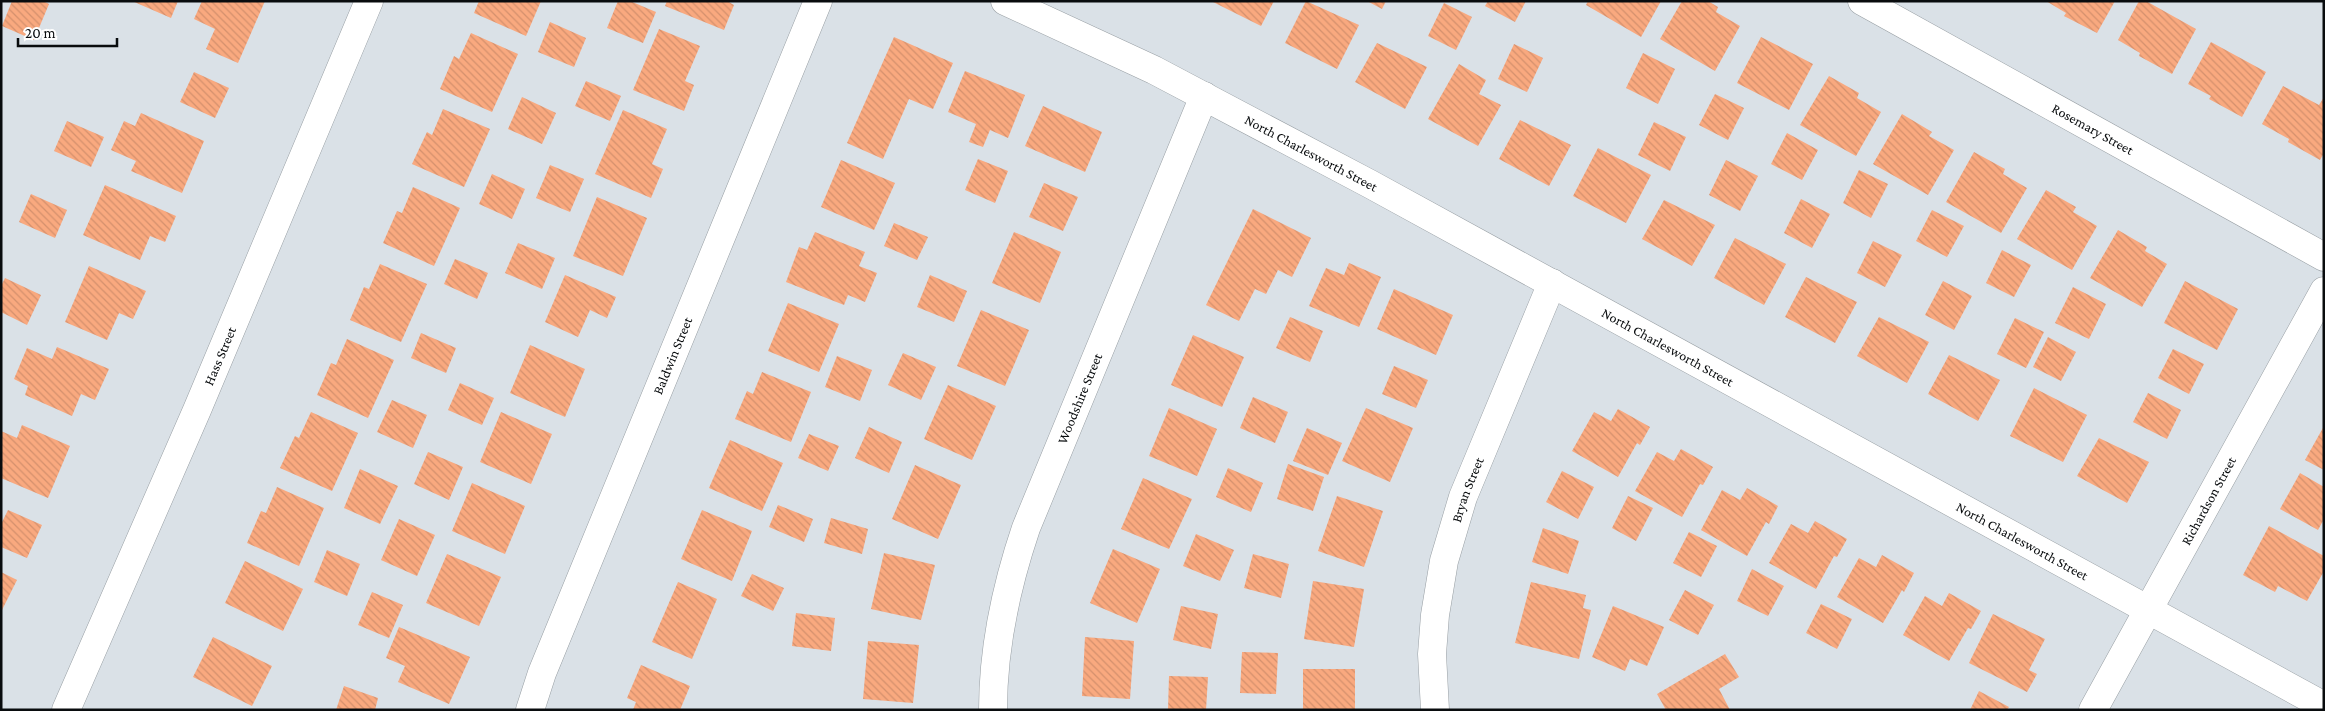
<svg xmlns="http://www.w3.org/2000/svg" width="2325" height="711" viewBox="0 0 2325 711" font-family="'Crimson Pro',serif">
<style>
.building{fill:url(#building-back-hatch)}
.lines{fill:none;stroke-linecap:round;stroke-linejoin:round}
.minor-casing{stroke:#989fa4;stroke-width:29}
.minor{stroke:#fff;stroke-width:28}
.labels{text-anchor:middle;stroke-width:4;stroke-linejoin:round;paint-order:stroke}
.street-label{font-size:14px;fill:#090c0e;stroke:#fff}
</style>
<defs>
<pattern id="building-back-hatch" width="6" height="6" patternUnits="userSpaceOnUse" patternTransform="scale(1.25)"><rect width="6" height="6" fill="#f9a97f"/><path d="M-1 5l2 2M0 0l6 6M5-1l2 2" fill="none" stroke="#d4906d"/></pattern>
</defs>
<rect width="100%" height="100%" fill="#dae1e7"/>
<!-- building -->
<path class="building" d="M12,1H43L49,4L34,40L2,26Z
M132,1H178L171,18Z
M202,1H265L238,63L206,49L215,29L194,19Z
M479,1H541L526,36L474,13Z
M618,1H630L656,12L643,43L607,28Z
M667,1H727L734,5L724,30L665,6Z
M1211,1H1274L1261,26Z
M1306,1L1359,25L1337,69L1285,43Z
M1367,1H1386L1382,9Z
M1488,1H1526L1515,22L1485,6Z
M1588,1H1661L1641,37L1586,5Z
M1682,1H1708L1718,7L1716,12L1740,26L1715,71L1660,39Z
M2046,1H2115L2097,33L2064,16L2066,13Z
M2139,1H2146L2196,29L2172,74L2139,56L2140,53L2118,40Z
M1444,3L1472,17L1456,50L1428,36Z
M550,22L586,38L574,67L538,52Z
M659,29L700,46L685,81L694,85L684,111L633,90Z
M471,33L518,54L492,112L440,89L454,56L459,59Z
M894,37L953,63L933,109L909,99L883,159L847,143Z
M1761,37L1813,64L1789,110L1737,83Z
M2211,42L2266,72L2242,117L2209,99L2211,96L2188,84Z
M1377,43L1427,67L1405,109L1355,82Z
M1514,44L1543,58L1527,92L1498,79Z
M1643,53L1675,69L1658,104L1626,88Z
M1459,64L1486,80L1479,94L1501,105L1478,146L1428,119Z
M965,71L1025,95L1008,138L990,130L983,147L969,142L976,124L948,112Z
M194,72L229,88L215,118L180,102Z
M1829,76L1859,93L1857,98L1881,112L1856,156L1800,125Z
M586,81L621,96L610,121L575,106Z
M2283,86L2319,105L2324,97V153L2320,160L2288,142L2289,139L2262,124Z
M1715,94L1744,108L1728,140L1699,125Z
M522,97L556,113L542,144L508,129Z
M1043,106L1102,132L1085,172L1025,146Z
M443,109L490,129L464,187L412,164L427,132L432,135Z
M623,110L667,129L652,164L663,169L651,198L595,174Z
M141,113L204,141L182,193L131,171L136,161L111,150L124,121L135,126Z
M1902,114L1932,132L1929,136L1954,150L1928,195L1873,164Z
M1520,120L1571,145L1549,186L1499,159Z
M67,121L104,137L91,167L54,151Z
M1654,122L1686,137L1670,171L1638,155Z
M1787,133L1818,150L1802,180L1771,164Z
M1598,148L1651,175L1626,223L1573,196Z
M1974,152L2005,169L2003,174L2027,188L2001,233L1946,202Z
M978,159L1008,171L995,203L965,190Z
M841,160L895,183L874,230L821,207Z
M1726,160L1758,176L1740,211L1709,195Z
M550,165L584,179L570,212L536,198Z
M1859,170L1888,184L1871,218L1843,203Z
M492,174L525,189L512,219L479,204Z
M1044,183L1078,197L1063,231L1029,217Z
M105,185L176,216L165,242L150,236L140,260L83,235Z
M413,187L460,208L434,266L383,243L397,211L402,213Z
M2046,190L2076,207L2073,212L2097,226L2072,270L2017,239Z
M31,194L67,210L55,238L19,222Z
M597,197L647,218L623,276L573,256Z
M1801,199L1830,214L1812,248L1784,233Z
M1664,200L1715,225L1692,266L1642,239Z
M1253,209L1311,238L1292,277L1278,270L1266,294L1255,289L1239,321L1206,305Z
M1932,210L1964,226L1947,257L1916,241Z
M894,223L928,237L917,260L884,246Z
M2118,230L2147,247L2145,251L2167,264L2142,307L2090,278Z
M815,232L865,252L859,266L877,273L865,302L848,295L844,305L786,282L799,247L807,250Z
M1014,232L1061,252L1040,303L992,283Z
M1735,238L1786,264L1764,305L1714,278Z
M1873,241L1902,255L1885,287L1857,273Z
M518,243L555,258L542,289L505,273Z
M2002,250L2031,265L2014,297L1986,283Z
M455,259L488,273L477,299L444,284Z
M1349,263L1381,277L1359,327L1309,306L1326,268L1344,275Z
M380,264L427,284L401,342L350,320L364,287L369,289Z
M89,266L146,291L133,319L119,313L107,340L65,322Z
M565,275L616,297L607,318L590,310L578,337L545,322Z
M930,275L967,291L954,322L917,307Z
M1806,277L1857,302L1835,343L1785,317Z
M5,278L41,295L27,325L1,312V286Z
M1943,281L1972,296L1954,330L1925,315Z
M2185,281L2238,309L2217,350L2164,323Z
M2073,287L2106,304L2089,339L2055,323Z
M1394,289L1453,315L1436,355L1377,329Z
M788,303L839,324L819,372L768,351Z
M981,310L1029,330L1005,386L957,366Z
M1290,317L1323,331L1310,362L1276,348Z
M1879,317L1929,342L1907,383L1857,356Z
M2015,318L2044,332L2026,368L1997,354Z
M421,333L456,348L446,373L411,358Z
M1193,335L1244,357L1222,407L1171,385Z
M2048,337L2076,352L2061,381L2033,367Z
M347,339L394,360L368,418L317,395L331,363L336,365Z
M530,345L585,369L565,417L510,393Z
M57,347L109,369L95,400L81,394L72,416L25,395L28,386L14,379L27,348L52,359Z
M2173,349L2204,364L2189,394L2158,378Z
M903,353L936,367L921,400L888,385Z
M1949,355L2000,380L1978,421L1928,394Z
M837,356L872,370L860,401L825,387Z
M1394,366L1428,380L1416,408L1382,394Z
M762,372L811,392L791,442L735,419L747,391L753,394Z
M460,383L494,398L482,425L448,410Z
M948,385L996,406L972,460L924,439Z
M2034,388L2087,415L2063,462L2010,436Z
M2148,393L2181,410L2167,439L2133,422Z
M1253,397L1288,412L1275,443L1240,428Z
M392,400L427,415L413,448L377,432Z
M1169,408L1217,429L1197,476L1149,456Z
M1366,408L1413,428L1390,482L1342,461Z
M1618,409L1650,427L1640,445L1637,443L1618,477L1572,451L1594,412L1611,421Z
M311,412L358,433L332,491L280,468L295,436L299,438Z
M501,412L552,434L531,484L480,462Z
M22,425L70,446L48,498L1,478V431L17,438Z
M2324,426V470L2305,460Z
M869,427L902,442L889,473L855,458Z
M1307,428L1342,443L1328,475L1293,461Z
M809,434L839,446L828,471L798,458Z
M2099,438L2149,462L2127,503L2077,476Z
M730,440L783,463L762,511L709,488Z
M1681,449L1713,467L1703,485L1700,484L1682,517L1635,491L1657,452L1674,461Z
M428,452L463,467L449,500L414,484Z
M1288,464L1324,477L1313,511L1277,499Z
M915,465L961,485L938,539L892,519Z
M1228,468L1263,483L1251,512L1216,497Z
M360,469L398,486L380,524L344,508Z
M1562,471L1594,487L1578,519L1546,502Z
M2300,473L2324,487V519L2318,530L2280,509Z
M1143,478L1192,499L1169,549L1121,529Z
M472,483L525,506L505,554L452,531Z
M277,487L324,508L299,566L247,543L261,511L266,513Z
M1747,488L1778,506L1769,524L1766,522L1747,556L1701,530L1722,490L1740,500Z
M1337,496L1383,511L1364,567L1318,551Z
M1628,496L1653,508L1636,541L1612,528Z
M778,505L813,519L804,542L769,527Z
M8,510L42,525L27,558L1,547V524Z
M702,510L752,531L732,581L681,559Z
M831,518L868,529L862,554L824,543Z
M399,519L435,535L417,576L381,560Z
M1815,521L1847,539L1837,557L1834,556L1816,589L1769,563L1791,524L1808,533Z
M2269,526L2324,556V571L2307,601L2278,586L2275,592L2243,575Z
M1543,528L1579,541L1568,574L1532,562Z
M1689,532L1717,546L1701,577L1673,563Z
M1196,534L1234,550L1220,581L1183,566Z
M1113,549L1160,569L1137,623L1090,603Z
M327,550L360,564L347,596L314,582Z
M884,553L935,565L921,620L871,609Z
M447,554L501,577L479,626L426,603Z
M1253,554L1289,564L1281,598L1244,588Z
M1882,555L1914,573L1904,592L1902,590L1883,623L1837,597L1859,558L1876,567Z
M245,561L303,589L283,631L225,603Z
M1752,569L1784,586L1768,616L1737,601Z
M1,572L17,580L1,612Z
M752,574L784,588L773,611L741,596Z
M1313,581L1364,589L1354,647L1304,639Z
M678,582L717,599L692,659L652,642Z
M1531,582L1586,595L1583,608L1591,610L1579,659L1515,643Z
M1685,590L1714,605L1698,635L1669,620Z
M372,592L403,605L389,638L358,625Z
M1949,593L1981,611L1971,629L1968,628L1949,661L1903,635L1925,596L1942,606Z
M1821,604L1852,619L1837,649L1806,633Z
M1181,606L1218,614L1211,649L1173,640Z
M1613,606L1664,627L1647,666L1630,659L1625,671L1592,657Z
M796,613L835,618L831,651L792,646Z
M1993,614L2045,639L2029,670L2037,674L2027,692L1969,663Z
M399,627L470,657L449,704L398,682L405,666L386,658Z
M213,637L272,666L252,706L193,677Z
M1085,637L1134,641L1130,699L1082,696Z
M868,641L919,645L913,703L863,699Z
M1242,652L1278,653L1276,694L1240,693Z
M1725,654L1739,677L1719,689L1730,710H1666L1657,694Z
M641,665L690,686L680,710H633L636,702L627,698Z
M1303,669H1355V710H1303Z
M1169,676L1208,677L1206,710H1168Z
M344,686L378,698L375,710H336Z
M1979,691L2009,707L2007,710H1970Z"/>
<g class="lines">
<defs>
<g id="minor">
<path id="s1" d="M1005,1L1154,70L1370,184L2324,706"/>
<path id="s2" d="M1862,1L2324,257"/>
<path id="s3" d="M66,710L197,410L369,1"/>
<path id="s4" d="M530,710L542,673L818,1"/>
<path id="s5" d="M993,710C993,647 1006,587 1026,528L1204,96"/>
<path id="s6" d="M1435,710L1432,654L1435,615L1444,561L1463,497L1552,283"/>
<path id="s7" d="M2093,710L2324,291"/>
</g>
</defs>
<!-- minor casing -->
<use href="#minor" class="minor-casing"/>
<!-- minor -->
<use href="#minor" class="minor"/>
</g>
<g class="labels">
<!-- street labels -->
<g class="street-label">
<text dy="5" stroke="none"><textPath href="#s2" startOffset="264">Rosemary Street</textPath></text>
<text dy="5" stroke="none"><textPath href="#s1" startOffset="342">North Charlesworth Street</textPath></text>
<text dy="5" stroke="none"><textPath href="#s1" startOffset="748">North Charlesworth Street</textPath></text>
<text dy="5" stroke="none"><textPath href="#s4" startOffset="382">Baldwin Street</textPath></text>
<text dy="5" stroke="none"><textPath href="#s3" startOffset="386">Hass Street</textPath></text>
<text dy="5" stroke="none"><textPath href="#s5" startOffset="326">Woodshire Street</textPath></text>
<text dy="5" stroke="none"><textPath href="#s6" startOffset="225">Bryan Street</textPath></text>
<text dy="5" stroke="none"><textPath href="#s7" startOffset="239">Richardson Street</textPath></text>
<text dy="5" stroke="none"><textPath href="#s1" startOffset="1152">North Charlesworth Street</textPath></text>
</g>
</g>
<!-- border -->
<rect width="2325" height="711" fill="none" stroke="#090c0e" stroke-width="5"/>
<!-- scale -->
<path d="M18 38v8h99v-8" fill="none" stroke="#090c0e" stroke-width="2.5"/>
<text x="25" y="38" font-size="15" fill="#090c0e" stroke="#ffffff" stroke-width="4" paint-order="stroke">20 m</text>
</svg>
